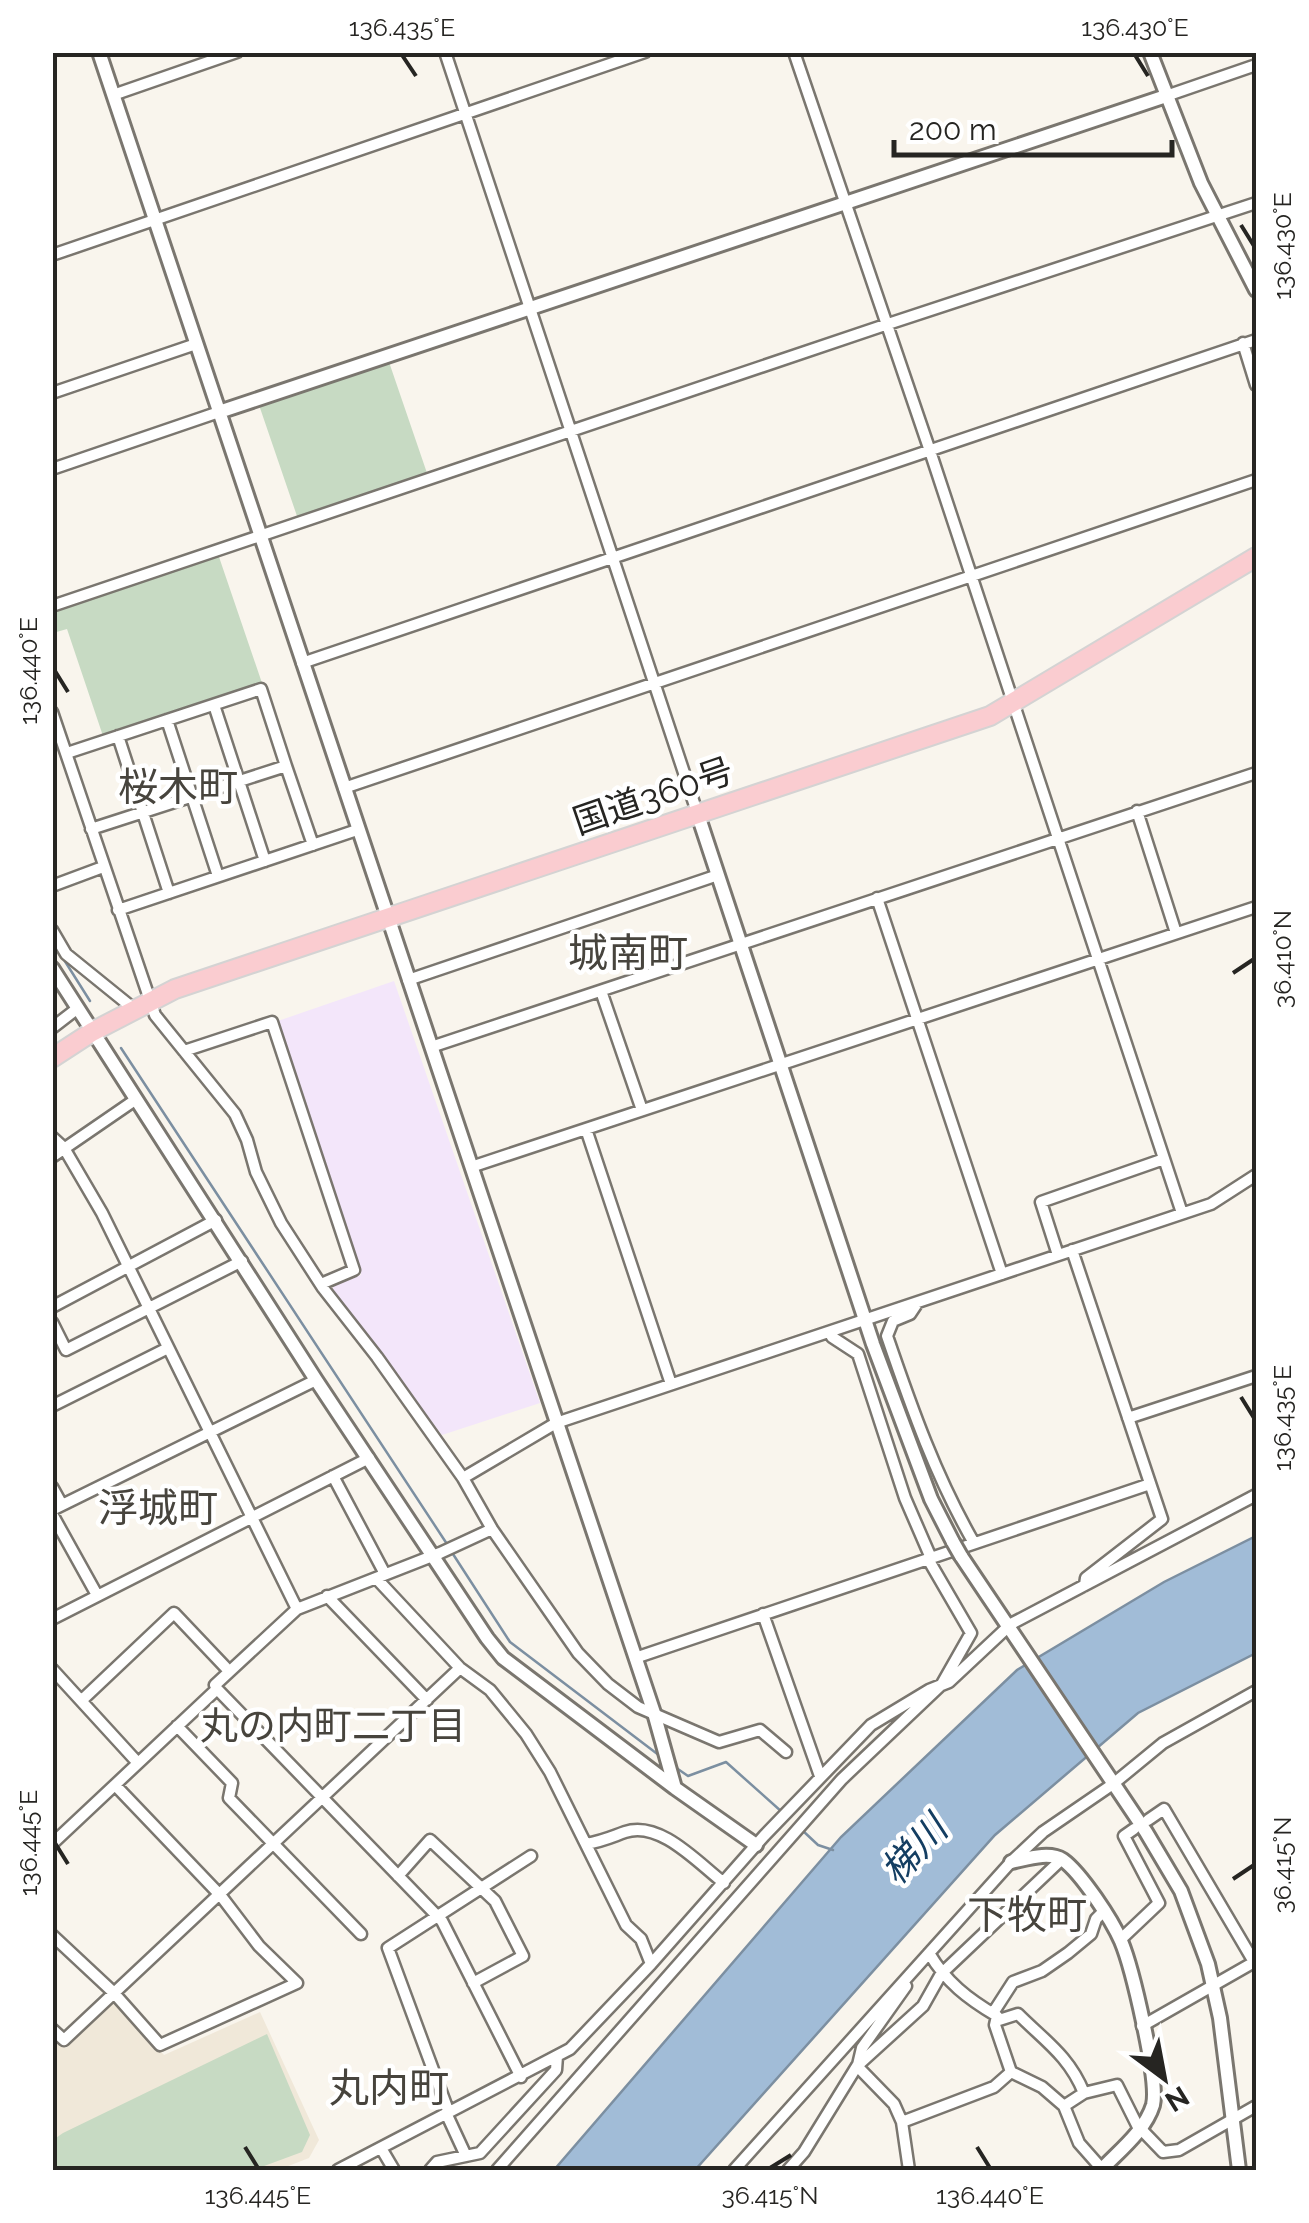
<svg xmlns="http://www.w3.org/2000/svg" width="1309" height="2223" font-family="Raleway,'Noto Sans JP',sans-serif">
  <rect width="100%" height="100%" fill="#f9f5ed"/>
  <path fill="#f3e6fa" d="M394 981 540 1403 442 1435 332 1291 334 1284 361 1275 275 1022Z"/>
  <path fill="#f0e8d9" d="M114 2002 164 2055 260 2012 319 2140 309 2158 278 2170H53L52 2040 66 2048Z"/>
  <path fill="#c7dac3" d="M389 362 428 476 298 519 259 405Z
    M218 554 262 683 103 736 67 629 53 633 52 611Z
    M267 2034 310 2135 302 2152 253 2170H53V2140L63 2133Z"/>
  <path fill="#a1bcd7" stroke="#7c8fa1" stroke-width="2.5" d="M1256 1536V1653L1138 1713 995 1835 695 2170H554L841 1837 1017 1670 1164 1582Z"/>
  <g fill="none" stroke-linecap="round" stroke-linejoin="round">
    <path stroke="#7c8fa1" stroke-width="2.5" d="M61 955 90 1001
      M121 1048 447 1544
      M451 1551 510 1642 660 1756
      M675 1767 688 1776 726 1762 782 1812
      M802 1830 818 1845 833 1850"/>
    <defs>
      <path id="minor" d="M445 52 698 815
        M794 52 930 451 1182 1213
        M113 95 237 52
        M1166 96 1256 65
        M52 255 645 52
        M1243 343 1256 385
        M52 393 196 344
        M52 469 219 412
        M52 606 885 325 1256 203
        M302 663 1256 340
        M214 705 265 861
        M52 712 155 1015 235 1114 247 1140 256 1172 281 1223 323 1288 377 1357 463 1478 492 1529 578 1653 608 1684 638 1707 719 1742 760 1730 786 1752
        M167 720 218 876
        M118 736 169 893
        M67 753 261 689 286 766 91 829
        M286 766 313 845
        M344 788 1256 480
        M1137 811 1176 933
        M52 886 103 867
        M877 898 1002 1274
        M118 910 357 830
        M52 930 66 954 134 1009
        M408 980 718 875
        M601 991 642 1110
        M52 1028 78 1008
        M431 1047 1256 773
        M184 1051 272 1022 354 1270 321 1284
        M586 1129 671 1384
        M52 1137 64 1148 102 1213 297 1609
        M52 1157 135 1100
        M471 1167 1256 907
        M1072 1250 1162 1519 1086 1578 1085 1585
        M1058 1255 1041 1202 1164 1159
        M918 1302 910 1314 893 1321 887 1336C912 1409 936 1477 974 1543
        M52 1307 216 1220
        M52 1322 66 1350 242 1261
        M829 1332 832 1337 858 1354 905 1498 931 1558
        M52 1406 168 1348
        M1128 1418 1256 1376
        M333 1476 385 1574
        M463 1478 556 1423 1211 1204 1256 1175
        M52 1487 62 1505
        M52 1510 316 1380
        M52 1514 97 1595
        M376 1578 460 1668 490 1690 526 1734 550 1772 626 1925 641 1939 651 1964
        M327 1596 427 1700
        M763 1614 820 1776
        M52 1619 369 1458
        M635 1658 1150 1484
        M52 1669 138 1763
        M217 1689 442 1921 521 2077
        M82 1700 174 1613 229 1671
        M177 1726 232 1783 229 1798 361 1934
        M1148 1820 1164 1809 1254 1962
        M52 1844 217 1689 215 1685 297 1609 440 1553 492 1529
        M586 1844C603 1841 611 1837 625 1832 660 1820 698 1863 724 1883
        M398 1876 430 1840 495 1901 523 1956 473 1983
        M52 1935 113 1992 160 2045 297 1983 259 1946 221 1896 115 1785
        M1120 1940 1159 1903 1124 1836 1134 1829
        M929 1953C946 1982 968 1999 997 2016L995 2025 1011 2072 1042 2087 1064 2106 1079 2143 1102 2169
        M993 2013 1013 1982 1042 1971 1068 1953 1091 1934 1096 1919 1103 1912
        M996 2021 1018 2014C1045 2041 1069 2056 1084 2093
        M1142 2026 1256 1961
        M52 2029 64 2040 460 1668
        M858 2065 862 2048 906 1986
        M857 2066 894 2104 902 2122 909 2170
        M1064 2106 1084 2093 1117 2085 1137 2125 1163 2152 1179 2150 1256 2106
        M449 2113 388 1948 531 1856
        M447 2115 466 2156
        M902 2122 994 2087 1011 2072
        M381 2148 394 2170
        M338 2170 570 2049 651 1964 764 1836 871 1725 929 1690 949 1682 1011 1624 1256 1495
        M430 2170 437 2162 480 2153 556 2070 557 2056
        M497 2170 842 1779 942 1684 971 1633 928 1559
        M734 2170 1011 1862 1043 1832 1113 1784 1163 1743 1256 1691
        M788 2170 804 2152 857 2066 923 2006 941 1974 1062 1859"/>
      <path id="tertiary" d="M99 52 654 1713 675 1788
        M1150 52 1201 183 1256 290
        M219 412 1166 96
        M698 815 873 1344 931 1499 953 1542
        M52 968 316 1380 487 1638 503 1658 675 1788 756 1845
        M961 1556 1146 1832 1181 1891 1208 1964 1220 2018 1239 2170
        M1011 1862C1026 1859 1049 1851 1063 1860 1081 1873 1112 1920 1121 1941 1132 1967 1159 2080 1153 2105 1145 2131 1119 2151 1101 2170"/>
      <path id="trunk" d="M52 1058 92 1032 175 989 990 716 1256 557"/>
    </defs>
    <use href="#minor" stroke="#7a766f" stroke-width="15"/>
    <use href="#tertiary" stroke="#7a766f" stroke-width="18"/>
    <use href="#trunk" stroke="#d4d3d3" stroke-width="22"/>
    <use href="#minor" stroke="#fff" stroke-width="10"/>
    <use href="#tertiary" stroke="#fff" stroke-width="12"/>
    <use href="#trunk" stroke="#faccd0" stroke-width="18"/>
    <defs>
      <path id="tertiary-bridge" d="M953 1542 961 1556"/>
    </defs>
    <use href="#tertiary-bridge" stroke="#7a766f" stroke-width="18" stroke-linecap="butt"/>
    <use href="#tertiary-bridge" stroke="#fff" stroke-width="12"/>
  </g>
  <path fill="none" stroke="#262522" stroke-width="4" d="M402 55 416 76M1135 55 1148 76M1241 225 1254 246M55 671 68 692M1233 973 1254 959M1241 1397 1254 1418M55 1843 68 1864M1233 1879 1254 1865M245 2147 258 2168M977 2147 990 2168M770 2168 791 2155"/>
  <g text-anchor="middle" stroke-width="9" stroke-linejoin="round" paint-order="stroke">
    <g font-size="35" fill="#262522" stroke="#fff">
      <text transform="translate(653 796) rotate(-19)" y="12">国道360号</text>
    </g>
    <g font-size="38" fill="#47443d" stroke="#fff">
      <text x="333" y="1739">丸の内町二丁目</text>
    </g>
    <g font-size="38" font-style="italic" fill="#143e62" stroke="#fff">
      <text transform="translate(914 1850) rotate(-47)" y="13">梯川</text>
    </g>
    <g font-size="40" fill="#47443d" stroke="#fff">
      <text x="178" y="801">桜木町</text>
      <text x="628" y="967">城南町</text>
      <text x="158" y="1522">浮城町</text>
      <text x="1027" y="1929">下牧町</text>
      <text x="389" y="2102">丸内町</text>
    </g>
  </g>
  <rect width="1309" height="2223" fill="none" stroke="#ffffff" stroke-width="110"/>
  <g transform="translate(1164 2078) rotate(148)" stroke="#ffffff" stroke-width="8" paint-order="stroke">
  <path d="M0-8L18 38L0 25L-18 38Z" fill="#262522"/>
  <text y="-15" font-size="28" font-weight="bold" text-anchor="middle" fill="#262522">N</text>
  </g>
  <path d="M894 140v15h278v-15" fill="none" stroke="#262522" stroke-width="5"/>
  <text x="909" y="140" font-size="30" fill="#262522" stroke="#ffffff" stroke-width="8" paint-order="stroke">200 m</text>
  <rect x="55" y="55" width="1199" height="2113" fill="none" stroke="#262522" stroke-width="4"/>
  <g font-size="25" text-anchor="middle" fill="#262522">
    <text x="402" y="36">136.435°E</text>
    <text x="1135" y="36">136.430°E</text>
    <text transform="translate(1282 246) rotate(-90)" y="9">136.430°E</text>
    <text transform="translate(28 671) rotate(-90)" y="9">136.440°E</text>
    <text transform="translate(1282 959) rotate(-90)" y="9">36.410°N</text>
    <text transform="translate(1282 1418) rotate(-90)" y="9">136.435°E</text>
    <text transform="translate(28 1843) rotate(-90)" y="9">136.445°E</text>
    <text transform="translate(1282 1865) rotate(-90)" y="9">36.415°N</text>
    <text x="258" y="2204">136.445°E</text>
    <text x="770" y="2204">36.415°N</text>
    <text x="990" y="2204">136.440°E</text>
  </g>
</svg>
